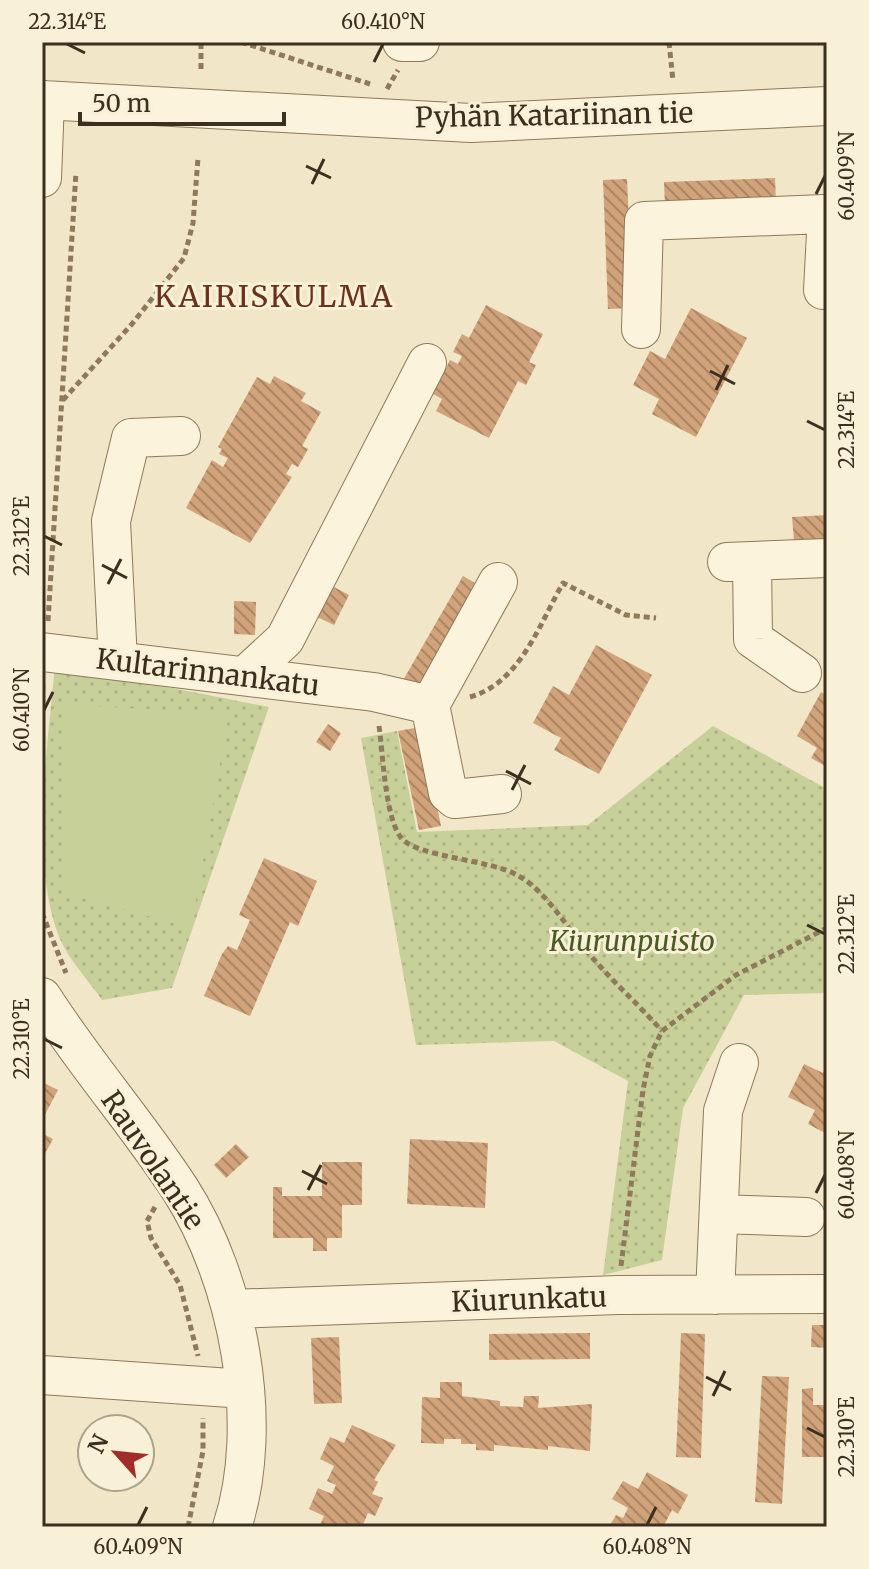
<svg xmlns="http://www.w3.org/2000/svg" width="869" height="1569" font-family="Merriweather,serif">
  <defs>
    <pattern id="park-dots" width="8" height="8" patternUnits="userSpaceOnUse" patternTransform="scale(2)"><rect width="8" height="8" fill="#c7d099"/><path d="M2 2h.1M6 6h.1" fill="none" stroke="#acb383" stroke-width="1.8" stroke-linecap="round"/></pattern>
    <pattern id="building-back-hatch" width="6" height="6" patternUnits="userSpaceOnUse" patternTransform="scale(2)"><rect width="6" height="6" fill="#d1a37b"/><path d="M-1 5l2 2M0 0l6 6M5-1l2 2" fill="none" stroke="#ab8564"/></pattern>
  </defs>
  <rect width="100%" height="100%" fill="#f1e6c7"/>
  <path fill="url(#park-dots)" d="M55 665 269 707 172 988 102 1000C89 981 69 960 60 939 29 864 48 745 55 665Z
    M713 726 827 789V993L744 995 683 1108 662 1260 603 1275 628 1081 554 1041 416 1045 361 738 397 731 417 832 588 825Z"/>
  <path fill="#c7d099" d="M65 705 229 713 191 928 64 893Z"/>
  <path fill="url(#building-back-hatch)" d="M775 178 776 203 665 207 664 182Z
    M627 179 633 308 608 309 603 180Z
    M486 305 543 334 529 362 536 365 526 385 518 381 489 438 436 411 442 399 433 394 450 360 458 364 462 356 453 352 462 334 469 338Z
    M691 308 747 338 696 437 652 414 659 399 633 385 650 351 665 359Z
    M274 376 306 393 301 401 321 412 302 446 308 449 298 467 292 464 286 474 292 477 250 543 186 508 212 460 223 467 228 458 219 454 222 449 218 447 257 377 270 384Z
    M827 515V539L794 541 792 517Z
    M463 576 482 587 422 693 402 682Z
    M332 586 349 595 334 625 317 617Z
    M234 601 256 602 255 635 234 634Z
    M596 645 652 675 599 774 554 750 561 738 533 723 553 686 569 695Z
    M821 692 827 696V767L811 758 817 748 797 736Z
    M328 724 341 733 330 751 316 742Z
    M420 727 441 826 419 830 398 731Z
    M264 858 317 881 298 926 290 922 250 1016 204 996 222 954 228 946 237 950 250 920 239 915Z
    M804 1064 823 1073 827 1064V1134L808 1124 815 1110 788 1097Z
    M42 1082 58 1090 42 1120Z
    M42 1133 53 1139 42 1159Z
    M410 1139 488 1143 485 1208 407 1204Z
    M236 1144 249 1157 226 1178 214 1165Z
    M322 1162H362V1205H342V1238H327V1251H313V1238H273V1187H282V1196H322Z
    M812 1325H827V1348L811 1347Z
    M590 1333V1359L489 1360V1334Z
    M681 1333 705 1334 701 1458 676 1457Z
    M339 1337 342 1403 314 1404 311 1338Z
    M762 1376 789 1377 782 1504 755 1502Z
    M440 1382H462V1396L500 1401V1406L523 1407 524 1396H539L538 1408 592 1404 590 1451 548 1446V1450L494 1445V1451L476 1450V1444H461V1439H444V1444L421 1443 422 1397 440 1398Z
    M813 1388V1405H827V1457H802V1389Z
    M352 1425 396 1445 374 1480 378 1482 372 1494 383 1498 375 1516 368 1513 362 1527H319L324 1516 309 1509 318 1488 332 1494 336 1485 327 1481 334 1466 320 1459 330 1437 344 1443Z
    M647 1472 688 1495 678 1514 672 1510 663 1527H609L616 1515 623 1518 628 1508 612 1499 623 1481 638 1489Z"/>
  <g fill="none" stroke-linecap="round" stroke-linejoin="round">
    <defs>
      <path id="minor" d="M402 42H420
        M42 100 471 123 827 106
        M42 178 45 100
        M823 290 827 214
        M641 329 644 221 824 214
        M752 561 753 639 802 673
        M727 562 827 558
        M42 652 374 692 430 705 498 582
        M118 661 111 521 131 438 181 436
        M245 676 285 639 427 363
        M430 705 448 793 455 799 502 794
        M42 997C84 1063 137 1123 180 1189 238 1279 266 1424 232 1527
        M719 1214 806 1217
        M715 1295 723 1111 739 1063
        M231 1309 618 1295 827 1294
        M42 1375 245 1389"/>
    </defs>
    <use href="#minor" stroke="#8e795b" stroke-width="40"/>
    <path stroke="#8e795b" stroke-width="5" stroke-dasharray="6 4" stroke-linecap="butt" d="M241 42 370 84
      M669 42 673 81
      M201 69V42
      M387 89 398 70
      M63 400 132 324 184 258 193 223 198 158
      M48 621 76 172
      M470 697C520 683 539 625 563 583L626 615 656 618
      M42 701 43 682
      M379 726C383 753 385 820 402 839 419 857 491 860 517 875 548 892 568 930 591 956 613 982 639 1005 662 1031
      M42 913 66 973
      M155 1207 147 1221 151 1238 180 1285 198 1356
      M621 1266 643 1090 650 1056 662 1031 736 975 827 928
      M188 1527 203 1451V1418"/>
    <use href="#minor" stroke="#fbf3db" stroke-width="38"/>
  </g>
  <path fill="none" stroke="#3d2f1f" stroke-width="3" d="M67 44 85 53M374 62 383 44M306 166 331 178M312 184 324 159M816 194 825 176M710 371 735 384M716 390 728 365M807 421 825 430M44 536 62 545M102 565 127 578M108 584 121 559M44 710 53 692M506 771 531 784M512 790 525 765M807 925 825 934M44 1039 62 1048M302 1171 327 1184M308 1190 321 1165M816 1193 825 1175M706 1377 731 1390M713 1396 725 1371M807 1428 825 1437M138 1525 147 1507M647 1525 656 1507"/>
  <g text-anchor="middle" stroke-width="6" stroke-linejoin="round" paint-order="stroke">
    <g font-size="28" fill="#3d2f1f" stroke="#f8f0d7">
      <text transform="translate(554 115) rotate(-1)" y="10">Pyhän Katariinan tie</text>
      <text transform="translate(208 672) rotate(7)" y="10">Kultarinnankatu</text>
      <text transform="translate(153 1160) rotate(56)" y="10">Rauvolantie</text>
      <text transform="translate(529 1299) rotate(-2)" y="10">Kiurunkatu</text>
    </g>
    <g font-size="28" font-style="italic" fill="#4a5b25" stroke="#f8f0d7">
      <text x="632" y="951">Kiurunpuisto</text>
    </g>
    <g font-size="30" letter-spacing="2" fill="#6c311c" stroke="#f8f0d7">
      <text x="274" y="307">KAIRISKULMA</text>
    </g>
  </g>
  <rect width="869" height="1569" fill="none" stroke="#f8f0d7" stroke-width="88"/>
  <g transform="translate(116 1453) rotate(297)"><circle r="38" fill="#f8f0d7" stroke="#ada38d" stroke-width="2"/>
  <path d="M0-6L14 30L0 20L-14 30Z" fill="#a02d27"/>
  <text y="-12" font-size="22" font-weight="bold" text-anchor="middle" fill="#3d2f1f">N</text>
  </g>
  <path d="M80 112v12h204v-12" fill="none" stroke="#3d2f1f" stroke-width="4"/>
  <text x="92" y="112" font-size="24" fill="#3d2f1f" stroke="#f8f0d7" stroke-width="6" paint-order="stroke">50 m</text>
  <rect x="44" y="44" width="781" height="1481" fill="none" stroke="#3d2f1f" stroke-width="3"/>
  <g font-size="20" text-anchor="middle" fill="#3d2f1f">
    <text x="67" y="29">22.314°E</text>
    <text x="383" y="29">60.410°N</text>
    <text transform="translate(847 176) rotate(-90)" y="7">60.409°N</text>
    <text transform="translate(847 430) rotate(-90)" y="7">22.314°E</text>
    <text transform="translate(22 536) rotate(-90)" y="7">22.312°E</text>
    <text transform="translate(22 710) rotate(-90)" y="7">60.410°N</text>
    <text transform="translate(847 934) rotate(-90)" y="7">22.312°E</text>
    <text transform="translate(22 1039) rotate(-90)" y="7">22.310°E</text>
    <text transform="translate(847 1175) rotate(-90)" y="7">60.408°N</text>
    <text transform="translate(847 1437) rotate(-90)" y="7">22.310°E</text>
    <text x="138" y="1554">60.409°N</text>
    <text x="647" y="1554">60.408°N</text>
  </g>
</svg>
